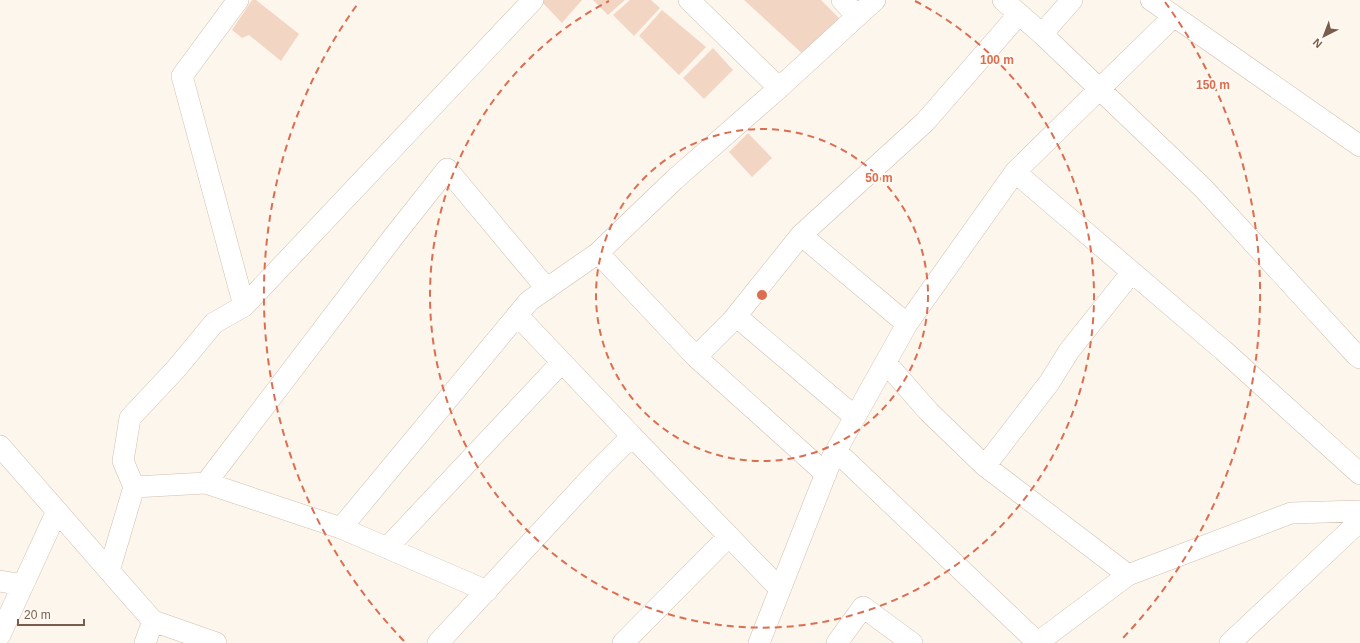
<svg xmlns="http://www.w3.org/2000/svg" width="1360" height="643" font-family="Arial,sans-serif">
  <rect width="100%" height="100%" fill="#fdf6ec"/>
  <path fill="#f3d5c3" d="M252 0H256L299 34 281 61 249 35 242 38 232 30Z
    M544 0H582L562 23 542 2Z
    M593 0H625L608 15Z
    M630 0H651L660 8 634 36 613 15Z
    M744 0H821L839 18 805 56Z
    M662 10 706 47 679 75 639 36Z
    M713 48 733 70 704 99 683 78Z
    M748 133 772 158 752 177 729 152Z"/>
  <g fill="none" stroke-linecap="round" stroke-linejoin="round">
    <defs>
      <path id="street" d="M238 0 182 76 244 306
        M689 0 779 88
        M842 0 857 16
        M1003 0 1042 34 1204 189 1356 355 1360 358
        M1151 0 1360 146
        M1042 34 1072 0
        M1015 172 1223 350 1360 474
        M801 235 925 122 1019 14
        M598 253 696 357 732 321 801 235 907 324
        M736 316 855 417
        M696 357 826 474
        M886 363 929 412 985 466 1049 383 1069 351 1132 272
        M627 431 780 589
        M0 446 153 621 216 643
        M836 451 1038 643
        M985 466 1128 575
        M206 483 394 236 447 169 547 289
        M134 487 123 461 130 418 176 369 214 323 244 306 533 0
        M341 528 487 591
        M387 548 562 362
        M109 571 134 487 206 483 341 528 529 301 598 253 674 180 779 88 875 0
        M0 581 23 585
        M0 635 57 511
        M145 643 153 621
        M438 643 598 470 632 436 517 315
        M623 643 729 536
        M759 643 832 458 907 324 1015 172 1174 16
        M837 643 863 607 912 643
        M1037 643 1128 575 1291 513 1360 511
        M1230 643 1360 521"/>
    </defs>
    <use href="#street" stroke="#d1beb0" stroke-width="22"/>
    <use href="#street" stroke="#fff" stroke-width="21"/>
  </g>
  <g fill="none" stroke="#dc6d51" stroke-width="2" stroke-dasharray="7 5">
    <circle cx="762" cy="295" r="166"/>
    <path d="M915 1A332 332 0 1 1 609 1"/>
    <path d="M404 641A498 498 0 0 1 359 2M1165 2A498 498 0 0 1 1120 641"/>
  </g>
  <circle cx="762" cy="295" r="6" fill="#dc6d51" stroke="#fffaf3" stroke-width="2"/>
  <g font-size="12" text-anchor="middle" font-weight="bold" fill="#dc6d51" stroke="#fffaf3" stroke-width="4" stroke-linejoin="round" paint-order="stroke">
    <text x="997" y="64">100 m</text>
    <text x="1213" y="89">150 m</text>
    <text x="879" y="182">50 m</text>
  </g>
  <g transform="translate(1324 36) rotate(222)" stroke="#fffaf3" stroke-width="3" paint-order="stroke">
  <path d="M0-3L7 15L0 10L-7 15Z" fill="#7a5c4d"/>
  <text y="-6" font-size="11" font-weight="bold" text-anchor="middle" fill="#7a5c4d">N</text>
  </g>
  <path d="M18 619v6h66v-6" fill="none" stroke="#7a5c4d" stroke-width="2"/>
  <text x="24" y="619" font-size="12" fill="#7a5c4d" stroke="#fffaf3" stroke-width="3" paint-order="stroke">20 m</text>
</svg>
